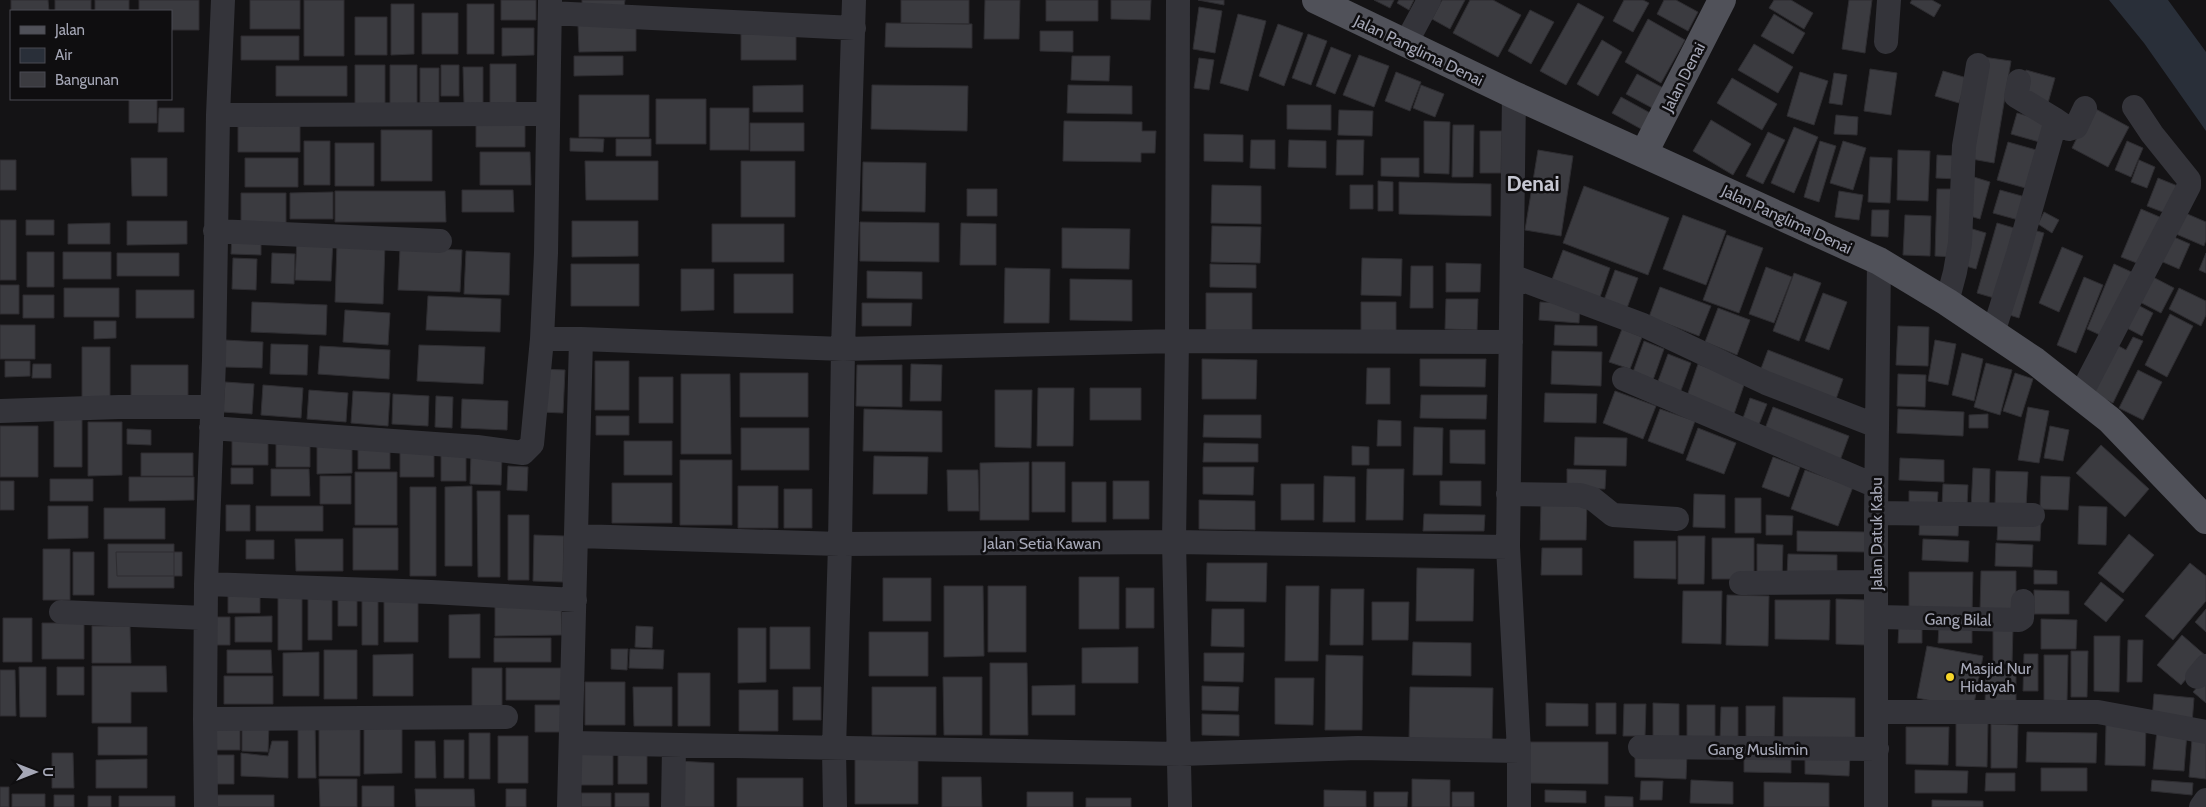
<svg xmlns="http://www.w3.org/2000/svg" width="2206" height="807" font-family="Cabin,sans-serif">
  <rect width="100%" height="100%" fill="#141315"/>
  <path fill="#292f39" d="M2109 0H2168L2206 52V131L2144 43Z"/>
  <path fill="#3b3b40" stroke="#2e2d31" d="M11 0H48L49 11H11V25Z
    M55 0H91V11H55Z
    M95 0H129V11H95Z
    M139 0H199V30H171V11H139Z
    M250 0H300V29H250Z
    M304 0H344V56H304Z
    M501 0H536V20H501Z
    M582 0H625L624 7 582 5Z
    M901 0H969V24L901 23Z
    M985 0H1020L1019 39H984Z
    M1046 0H1098V21H1046Z
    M1111 0H1151L1150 20 1111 19Z
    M1198 0H1224V5Z
    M1374 0H1394L1390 8Z
    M1399 0H1414L1409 10 1397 3Z
    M1442 0H1465L1450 29 1432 19Z
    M1470 0H1493L1521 15 1498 57 1453 33Z
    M1624 0H1643L1649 3 1633 32 1613 21Z
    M1664 0H1676L1698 12 1688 31 1657 14Z
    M1774 0H1791L1813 13 1804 29 1769 8Z
    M1849 0H1872L1865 53 1842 49Z
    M1912 0H1932L1941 5 1934 17 1910 3Z
    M1578 3 1604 17 1566 85 1540 71Z
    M391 4H414V54L391 55Z
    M467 4H494V54H467Z
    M1199 7 1222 11 1215 53 1193 49Z
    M1530 10 1554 22 1531 64 1508 51Z
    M422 13H458V54H422Z
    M1238 14 1266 21 1248 91 1220 83Z
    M1774 14 1805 33 1793 54 1761 36Z
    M355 17H387V55H355Z
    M1648 19 1685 40 1661 83 1625 62Z
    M886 23 972 24V48L885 47Z
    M1278 24 1303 33 1284 86 1259 76Z
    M578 25H636V51L579 52Z
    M502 28H534V55L502 56Z
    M1040 31H1073V52L1040 51Z
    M796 33V60H741V34Z
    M1308 34 1327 41 1311 85 1292 78Z
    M241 36H299V60H241Z
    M1602 40 1622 52 1598 96 1577 84Z
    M1754 44 1793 67 1778 93 1738 70Z
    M1331 47 1351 55 1335 94 1316 86Z
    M1359 55 1389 66 1374 107 1343 95Z
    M574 56H623V75L574 76Z
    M1072 56H1110L1109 81 1071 80Z
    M1983 57 2011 61 1994 163 1966 158Z
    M1199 58 1214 60 1209 90 1194 88Z
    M490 64H516V106H490Z
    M355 65H385V112H355Z
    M390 65H417V104H390Z
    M441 65H459V96H441Z
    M276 66H347V96H276Z
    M463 67H483V104H464Z
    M420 68H439V103H420Z
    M1870 69 1897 73 1891 115 1864 111Z
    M2026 70 2055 78 2048 103 2019 94Z
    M1943 71 1967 78 1959 103 1935 96Z
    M1396 72 1421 82 1410 111 1385 101Z
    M1800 72 1828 81 1814 125 1787 116Z
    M1834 73 1847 75 1842 105 1829 103Z
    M1637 74 1667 90 1656 110 1626 94Z
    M1732 78 1777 104 1762 130 1717 103Z
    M803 85V112H753V86Z
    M872 85 968 86 967 131 871 129Z
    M1068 85 1132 86V114L1067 113Z
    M1421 85 1444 94 1435 117 1413 108Z
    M579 95H649V137H579Z
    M1621 97 1652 114 1643 130 1612 113Z
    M129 99H157V123H129Z
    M656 99H706V144H656Z
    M1287 105H1331V130L1287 129Z
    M2092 107 2129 127 2108 167 2072 148Z
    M159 108H184V132H158Z
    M710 108H749V150H710Z
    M1339 110 1373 111 1372 136 1338 135Z
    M2017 113 2049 122 2043 143 2011 134Z
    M1836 115 1858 117 1857 135 1834 134Z
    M476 118H525V147H476Z
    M1711 120 1751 144 1733 175 1693 151Z
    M1064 121 1142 122V131H1156L1155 153H1141V162L1063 161Z
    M1424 121 1450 122 1449 174 1424 173Z
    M238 123H300V152H238Z
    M750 123H804V151H750Z
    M1453 125H1474L1473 177H1452Z
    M1794 127 1818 137 1794 193 1771 183Z
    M381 130H432V181H381Z
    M1480 131H1502L1501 173H1480Z
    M1768 132 1785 140 1763 184 1746 176Z
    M1204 134 1243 135V162L1204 161Z
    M570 138 604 139 603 152 570 151Z
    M616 139H651V156H616Z
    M1251 140H1275V169L1250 168Z
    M1289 140 1326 141V168L1288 167Z
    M1337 140H1364L1363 175H1336Z
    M304 141H330V185H304Z
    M1820 141 1836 146 1819 202 1804 197Z
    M1843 141 1866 148 1853 190 1830 183Z
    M2127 141 2143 148 2131 177 2115 170Z
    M2008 142 2040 151 2029 189 1997 180Z
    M335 143H374V186H335Z
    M1538 150 1573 156 1561 236 1525 230Z
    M1898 150 1930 151 1928 201 1897 200Z
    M480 152H530L531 185H480Z
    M1937 155 1957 156V179L1936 178Z
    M1870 157 1892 158 1890 203 1868 202Z
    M131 158H167V196H132Z
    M245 158H298V187H245Z
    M1381 158H1419V177L1381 176Z
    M0 160H16V190H0Z
    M2139 160 2155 167 2147 188 2131 182Z
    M585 161H658V200H586Z
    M741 161H795V217H741Z
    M863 162 926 163 925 212 862 211Z
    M1974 177 1990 182 1980 219 1963 214Z
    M2158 178 2180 187 2168 214 2147 206Z
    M1378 181 1393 182V211H1378Z
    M1399 182 1491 184V216L1399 214Z
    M1212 185 1261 186V224L1211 223Z
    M1350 185H1373V209H1350Z
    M1584 186 1669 218 1648 275 1563 243Z
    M967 189H997V216H967Z
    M1937 189H1958L1956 257 1935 256Z
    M462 190H513L514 212H462Z
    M2000 190 2029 198 2022 221 1993 213Z
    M335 191H445L446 222H335Z
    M1839 191 1863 195 1859 220 1835 217Z
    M333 192V219H290V193Z
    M241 193H286V226H241Z
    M2141 209 2162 218 2142 265 2121 257Z
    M1872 210H1889L1888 237 1871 236Z
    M2178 210 2206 222V240L2204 246 2169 231Z
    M2044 212 2059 220 2052 233 2038 224Z
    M1683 215 1726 231 1706 285 1663 269Z
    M1905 215 1931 216 1930 256 1903 255Z
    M0 220H16V280H0Z
    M26 220H54V235H26Z
    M127 221H187V244L127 245Z
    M572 221H638V256L572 257Z
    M860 222 939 223V262L860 261Z
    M110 223V244H68V224Z
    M961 223 996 224V265H960Z
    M1997 223 2021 230 2001 300 1977 293Z
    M712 224H784V262H712Z
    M1212 226 1261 227 1260 263 1211 262Z
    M1062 228 1130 229 1129 269 1062 268Z
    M1969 228 1986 233 1976 269 1959 264Z
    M2027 228 2044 233 2019 318 2003 313Z
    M2167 234 2190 244 2179 269 2156 259Z
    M232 235 261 236V255L231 254Z
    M1727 235 1763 248 1739 313 1703 300Z
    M297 238 333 239 331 281 295 280Z
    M337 243 385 245 383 304 335 302Z
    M2062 247 2083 256 2059 312 2039 303Z
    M400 248 462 250 460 292 398 290Z
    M1563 250 1610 268 1599 300 1551 282Z
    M466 251 510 253 509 295 464 294Z
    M27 252H54V287H27Z
    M63 252H111V279H63Z
    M117 253H179V276H117Z
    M272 253 295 254 294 284 271 283Z
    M2206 253V273L2199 270Z
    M233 258 257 259 256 290 232 289Z
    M1362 258 1402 259 1401 296 1361 295Z
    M1446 263 1481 264 1480 292H1446Z
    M571 264H639V306H571Z
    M1210 264 1256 265V288L1210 287Z
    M2114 264 2136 274 2109 339 2087 329Z
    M1411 266H1433V308H1410Z
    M1766 267 1792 277 1774 323 1749 314Z
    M1005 268 1050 269 1049 323H1004Z
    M681 269H714V310L681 311Z
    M1615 270 1638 278 1627 308 1604 300Z
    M867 271 922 272V299L867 298Z
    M1794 273 1821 283 1799 341 1773 331Z
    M734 274H793V313H734Z
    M2149 275 2174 288 2161 313 2136 300Z
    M2084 277 2103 285 2076 353 2057 345Z
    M1070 279 1132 280V321L1070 320Z
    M0 285H19V314H0Z
    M1660 287 1711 306 1699 336 1649 317Z
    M64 288H119V317H64Z
    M2179 288 2206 301V315L2201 326 2169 309Z
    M136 290H194V318H136Z
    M1206 293H1252V336L1206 335Z
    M1823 293 1847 302 1829 350 1805 341Z
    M23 295H54V318H23Z
    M428 296 501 299 500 332 426 330Z
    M1446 299H1478L1477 330 1445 329Z
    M252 302 327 305 326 335 251 332Z
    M1361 302H1396V332L1361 331Z
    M1540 302 1580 304 1579 323 1539 320Z
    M862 303H912L911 326H862Z
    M2134 303 2153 313 2142 336 2123 326Z
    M1718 308 1750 320 1737 355 1705 342Z
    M345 310 390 313 388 345 343 342Z
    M2170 314 2193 326 2167 377 2145 365Z
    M94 321H116V338L94 339Z
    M0 325H35V359H0Z
    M1555 325 1597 326V346L1554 345Z
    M1898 326 1929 327 1928 366 1896 365Z
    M1622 329 1642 337 1630 369 1609 362Z
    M2133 337 2143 341 2113 403 2089 392 2113 343 2126 350Z
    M225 340 263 342 262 368 224 367Z
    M1935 340 1956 344 1948 385 1928 381Z
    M1644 341 1664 349 1653 380 1633 372Z
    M271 344 308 345 307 375 270 374Z
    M419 345 485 347 483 384 417 381Z
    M320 346 390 350 389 379 318 374Z
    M82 347H110V404H82Z
    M1768 350 1843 379 1835 402 1759 374Z
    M1552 351 1602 352 1601 386 1551 384Z
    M1962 353 1983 359 1974 401 1952 395Z
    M1668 354 1691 363 1680 393 1657 384Z
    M1202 359 1257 360 1256 399H1202Z
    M1420 359H1486L1485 387 1420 386Z
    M5 361H30V376L5 377Z
    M595 361H629V410H595Z
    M1986 363 2012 370 2000 415 1974 407Z
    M33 364H51V378H32Z
    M911 364 942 365 941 401H910Z
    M1698 364 1745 382 1733 417 1686 399Z
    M131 365H188V401H131Z
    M857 365H902V407L856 406Z
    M1367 368H1390V404H1366Z
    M540 369 565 370 563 413 539 412Z
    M2138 370 2162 382 2143 420 2119 408Z
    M740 373H808V417H740Z
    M2015 373 2033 379 2021 417 2003 411Z
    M681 374H730L731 454H681Z
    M1898 374 1926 375 1925 407 1897 406Z
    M639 377H673V423H639Z
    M225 382 254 384 252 414 223 412Z
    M263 385 303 388 301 418 261 415Z
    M1038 388H1074L1073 446H1037Z
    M1090 388H1141V420H1090Z
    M309 390 348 393 346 422 307 419Z
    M995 390H1032L1031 448 995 447Z
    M353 391 390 393 388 426 351 423Z
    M1615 391 1656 406 1643 439 1603 423Z
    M1545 393 1597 394 1596 423 1544 422Z
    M393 394 429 396 428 426 392 424Z
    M1421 395H1487L1486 419 1420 418Z
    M436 396 453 397 452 428 435 427Z
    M1750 398 1767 404 1758 427 1742 421Z
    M462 399 508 401 507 430 461 428Z
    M1773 407 1849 436 1838 466 1762 437Z
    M2028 407 2049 411 2039 463 2018 460Z
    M864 409 942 411V452L863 451Z
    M1660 409 1695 421 1683 454 1648 441Z
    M1898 409 1964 412 1963 436 1897 433Z
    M1988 414V428H1969V415Z
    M1204 415H1261V438L1203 437Z
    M596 416H629V435H596Z
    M54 418H82V467H54Z
    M1378 420 1401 421V446H1377Z
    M88 422H122V475L88 476Z
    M0 426H38V477H0Z
    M2050 426 2069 430 2063 461 2044 458Z
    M1414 427 1443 428 1442 475H1413Z
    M741 428H809V470H741Z
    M1698 428 1736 443 1724 474 1686 460Z
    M127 429 151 430V445L127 444Z
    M1450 430H1485V464L1450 463Z
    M1575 437 1627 438 1626 466 1574 465Z
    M232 439H268V465H232Z
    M624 441H672V475H624Z
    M1204 443 1258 444V462H1203Z
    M276 444H310V467H276Z
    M317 444H352V473L317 474Z
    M2101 445 2149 489 2125 517 2076 473Z
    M1352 446 1369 447V465H1352Z
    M358 448H390V469H358Z
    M400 449H434V477H400Z
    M141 453H193V476H141Z
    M441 453H466V481H441Z
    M471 453 502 455 501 485 470 484Z
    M874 456 928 457 927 494H873Z
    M1773 457 1800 467 1789 497 1762 487Z
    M1900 458 1944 460V482L1899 480Z
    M680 460H732V525H680Z
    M1029 462V520H980V463Z
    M1032 462H1065V512H1032Z
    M508 466 528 467 527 491 507 490Z
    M1203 467H1254L1253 495 1203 494Z
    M231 468H253V484H231Z
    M1973 468 1990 469 1989 510 1971 509Z
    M271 469H309L310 496H271Z
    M1367 469H1404L1403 520H1366Z
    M1567 469 1606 470 1605 489 1567 488Z
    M947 470H978L979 511H948Z
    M1805 470 1853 487 1838 526 1791 509Z
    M1996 471 2028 472 2026 507 1995 506Z
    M355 472H397V525H355Z
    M320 476H351V504H320Z
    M1324 476 1355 477V522H1323Z
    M2041 476 2070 477 2068 510 2040 509Z
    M129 477H194V500L129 501Z
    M50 479H93V501H50Z
    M0 481H14V510H0Z
    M1113 481H1149V519H1113Z
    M1440 481H1481V506L1440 505Z
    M1072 482H1106V522H1072Z
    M612 483H672V523H612Z
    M1281 484H1314V520H1281Z
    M1943 484 1968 485 1967 507 1942 506Z
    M472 486V566H445V487Z
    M738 486H778V528H738Z
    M410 487H436V576H410Z
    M784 489H812V528H784Z
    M477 491H500V577H478Z
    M1909 491 1938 492 1937 509 1909 508Z
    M1694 494 1725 495V528L1693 527Z
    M1735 498H1761V533H1735Z
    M1199 500 1255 501V530L1199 529Z
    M1541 501H1587L1586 540H1540Z
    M226 505H250V531H226Z
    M48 506H88V538L48 539Z
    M256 506H323V531H256Z
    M2079 506 2107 507 2106 545 2078 544Z
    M104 508H165V539H104Z
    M1424 514 1485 515 1484 531H1423Z
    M508 515H529V580H508Z
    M1766 515 1793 516 1792 535H1766Z
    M1920 515 1959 517 1958 536 1919 535Z
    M1998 520 2041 521 2040 541 1997 540Z
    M353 528H398V570H353Z
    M1797 531 1866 532V552L1797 551Z
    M2129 534 2154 555 2123 593 2098 573Z
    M534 535 564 536 563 582 533 581Z
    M1678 536H1705L1704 584H1678Z
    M1712 538H1754V579H1712Z
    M295 539H343V571H296Z
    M1923 539 1969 541 1968 562 1922 560Z
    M246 540H274V559H246Z
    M1634 541H1676V579L1634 578Z
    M1996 543 2033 545 2032 567 1995 566Z
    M108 544H174V588H108Z
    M1757 544 1783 545 1782 580H1757Z
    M1542 548H1582V575H1541Z
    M43 549H70V600H43Z
    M73 552H94V595H73Z
    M116 552H182V576H117Z
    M1788 554 1837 555V576L1787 575Z
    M1207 563H1267L1266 602 1206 601Z
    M2190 563 2206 576V601L2173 640 2145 616Z
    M1417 568 1474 569 1473 621H1416Z
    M2034 570 2057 571V584H2034Z
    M1981 571H2016V612L1980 611Z
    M1909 572H1973L1972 614H1909Z
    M1079 577H1119V629H1079Z
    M883 578H931V621H883Z
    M2101 582 2124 600 2106 622 2084 604Z
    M944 586H983L984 656 944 657Z
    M988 586H1026V652H988Z
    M1286 586H1319L1318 661H1285Z
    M260 588V613H228V589Z
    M1126 588H1154V628H1126Z
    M1331 589H1364L1363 645H1330Z
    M278 590H302V650H278Z
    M308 590H332V640H308Z
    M2034 590 2069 591V614H2034Z
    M1683 591H1722L1721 644 1682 643Z
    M1727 595 1769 596 1768 646 1726 645Z
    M362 597H378V645H362Z
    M384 598H418V642H384Z
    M1836 599 1867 600 1866 645 1836 644Z
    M338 600H357V626H338Z
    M1775 600H1830L1829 640 1775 639Z
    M1372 602H1409L1408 640H1372Z
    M495 603H561L562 635 495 636Z
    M1212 609H1244V647L1211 646Z
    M2206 609V632L2195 622Z
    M480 614V658H449V615Z
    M272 616V642H235V617Z
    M216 617H230V645H216Z
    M3 618H32V662H3Z
    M2041 619 2077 620 2076 649H2041Z
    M42 623H84V659H42Z
    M1899 624 1922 625V643H1898Z
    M1939 625H1972V643H1938Z
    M92 626H130L131 663H92Z
    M636 626 653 627 652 648 635 647Z
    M1993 626 2013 627 2012 664H1993Z
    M770 627H810V669H770Z
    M738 628H766V682L738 683Z
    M869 632H928V676H869Z
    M2182 635 2206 656 2181 685 2157 665Z
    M2094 636H2120L2119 692 2094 691Z
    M494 638H551V662H494Z
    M2128 640H2143L2142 682H2127Z
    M1413 642 1471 643V676L1412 675Z
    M1927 646 1983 656 1973 709 1917 698Z
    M1138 647V683H1082V648Z
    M611 649H628L627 670 611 669Z
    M630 649 664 650 663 669 629 668Z
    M227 650H271L272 673H227Z
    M324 650H357V699H324Z
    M2071 651H2088L2087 697H2071Z
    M319 652V696H283V653Z
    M1204 653H1244L1243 682 1204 681Z
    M413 654V696H373V655Z
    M2024 654H2038V691H2023Z
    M1326 655 1363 656 1362 730H1325Z
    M2044 655H2068L2067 701 2044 700Z
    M990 663H1027L1028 735H990Z
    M92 666H166L167 692H131V723H92Z
    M19 667H46V717H20Z
    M57 667H84V695H57Z
    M472 668H502V709H472Z
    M506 668H563V700H506Z
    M1986 669H2016V705L1985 704Z
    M0 670H15L16 716H0Z
    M678 673H710V726H678Z
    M224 676H273V704H224Z
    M943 677H982V735H944Z
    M2206 677V703L2193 692Z
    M1275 678H1314L1313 725 1275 724Z
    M585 682H625V725H585Z
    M1075 685V715H1032V686Z
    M1202 686 1239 687 1238 711 1202 710Z
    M633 687H672V726H634Z
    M793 687H821V720H793Z
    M872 687H936V735H872Z
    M1410 687 1493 688 1492 743 1409 742Z
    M739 690H778V731H739Z
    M2154 694 2194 698 2192 724 2152 720Z
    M1783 697 1855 698V741L1783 740Z
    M1546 703 1588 704V726H1546Z
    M1596 703H1616V734H1596Z
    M1653 703 1679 704V740H1653Z
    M1624 704H1646L1645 736H1623Z
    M535 705H564V732H535Z
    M1687 705H1715V740H1687Z
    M1746 706H1775L1774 743 1746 742Z
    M1721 707H1738V741H1720Z
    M1202 714 1239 715V736L1202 735Z
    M298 722H315L316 778H298Z
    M1956 722H1988L1987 767 1956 766Z
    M209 723H240V750H209Z
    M242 723 269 724 268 752 242 751Z
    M319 724H360V776H319Z
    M1991 724 2018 725 2017 768H1991Z
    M2106 724 2146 725 2145 766 2105 765Z
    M364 725H402V773L364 774Z
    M98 727H147V755H98Z
    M1906 727H1949L1948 765 1906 764Z
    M2157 730 2187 733 2184 771 2153 769Z
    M2027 732 2097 733 2096 763 2026 762Z
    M469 733H490V779H469Z
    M498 736H528V783H498Z
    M2192 739 2206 740V779L2189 777Z
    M444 740H464V778H444Z
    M272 741H288V778L241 776V753L268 756Z
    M415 741H435L436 778H415Z
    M1530 742H1608V784L1529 783Z
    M618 752H647V784H618Z
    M1635 752 1687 754 1686 779 1635 777Z
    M52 753H73L74 788H52Z
    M1805 753 1850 754 1849 776 1805 774Z
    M580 754H613V785H580Z
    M211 755H234V784H211Z
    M1744 756H1791V773L1744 772Z
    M855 758H918V804H855Z
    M147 759V788H96V760Z
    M678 761 714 763V807H678Z
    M2041 768H2087V791H2041Z
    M1915 770 1968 771 1967 793H1915Z
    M1986 773H2015V791H1985Z
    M942 777H981L982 807H942Z
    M737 778H803V807H737Z
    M319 779H357V807H320Z
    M1412 779 1450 780V807H1412Z
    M1691 780 1733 782V804L1690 803Z
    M2152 780 2193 783 2192 795 2151 791Z
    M1641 781H1663L1662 800H1640Z
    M1764 782 1829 783V807H1764Z
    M362 786H394V807H362Z
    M0 787H9V807H0Z
    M415 789H474L475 807H416Z
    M506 789H526V807H506Z
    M1324 790 1366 791V807H1324Z
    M1545 790 1586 791V803L1545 802Z
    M1027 792H1073V807H1027Z
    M1374 792H1408L1407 807H1374Z
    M1452 792H1474V807H1452Z
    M581 793H611V807H581Z
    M615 793H649V807H615Z
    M12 794H45V807H12Z
    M54 795H74V807H54Z
    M213 795H274V807H213Z
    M88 796H111V807H88Z
    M119 796H175V807H119Z
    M1605 796 1633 797V807H1605Z
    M1086 798H1131V807H1086Z
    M1932 800 1983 801V807H1932Z"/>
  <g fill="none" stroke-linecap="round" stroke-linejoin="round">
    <path stroke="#34343a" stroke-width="24" d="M550 0 546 253 542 339H581L569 807
      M1178 0 1177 341 1174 542 1180 807
      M550 13 854 28
      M1886 42 1889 0
      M1406 43 1429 0
      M2019 81 2016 96 2056 120
      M1514 95 1508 547 1519 751V807
      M218 115 547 114
      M215 231 440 241
      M1512 276 1643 325 1766 383 1877 426
      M1947 302 1955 272 1960 243 1964 146 1978 65
      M1993 333 2018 254 2056 120 2069 129 2076 127 2085 108
      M581 339 843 349 1177 341 1511 342
      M1624 379 1876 486
      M2080 396 2189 186V180L2152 134 2134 107
      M0 411 119 407H212
      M211 428 477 447 523 453 532 444 542 339
      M1508 494 1580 495 1593 499 1613 515 1677 519
      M1876 513 2033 515
      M577 536 840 544 1174 542 1508 547
      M1741 583 1876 582
      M206 584 431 592 575 600
      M61 612 205 618
      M1877 617 2019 620 2022 618 2023 601
      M2197 677 2206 666
      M1876 712H2098L2206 732
      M205 719 506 717
      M572 743 1180 754 1358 748 1519 751
      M1640 747 1877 749
      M206 807 205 719 206 584 214 360 218 115 223 0
      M673 807 674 747
      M835 807 834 749 840 544 843 349 854 0
      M1876 807V513L1879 261
      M2201 807 2206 800"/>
    <path stroke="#505159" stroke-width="28" d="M1316 0 1514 95 1879 261 1947 302 2035 361 2110 420 2206 520
      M1644 153 1722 0"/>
  </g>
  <circle fill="#f7d62a" stroke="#0f0e10" stroke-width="2" cx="1950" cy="677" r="5"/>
  <g text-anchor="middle" stroke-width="5" stroke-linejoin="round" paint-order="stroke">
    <g font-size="16" fill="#a5a7b6" stroke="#0f0e10">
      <text transform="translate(1419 50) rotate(26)" y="6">Jalan Panglima Denai</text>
      <text transform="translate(1683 77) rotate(-63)" y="6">Jalan Denai</text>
      <text transform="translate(1787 219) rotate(25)" y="6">Jalan Panglima Denai</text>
      <text transform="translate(1876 534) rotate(-90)" y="6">Jalan Datuk Kabu</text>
      <text x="1042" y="549">Jalan Setia Kawan</text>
      <text transform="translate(1958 619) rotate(1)" y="6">Gang Bilal</text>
      <text x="1758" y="755">Gang Muslimin</text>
    </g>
    <g font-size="16" fill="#a5a7b6" stroke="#0f0e10" text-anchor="start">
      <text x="1960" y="674">Masjid Nur<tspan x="1960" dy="18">Hidayah</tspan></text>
    </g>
    <g font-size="21" font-weight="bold" fill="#c6c7d2" stroke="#0f0e10">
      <text x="1533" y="191">Denai</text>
    </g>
  </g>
  <rect x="10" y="10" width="162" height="90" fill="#0f0e10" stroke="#4b4b52"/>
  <rect x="20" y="26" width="25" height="8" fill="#505159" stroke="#4b4b52"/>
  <text x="55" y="35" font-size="15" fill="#a5a7b6">Jalan</text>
  <rect x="20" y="48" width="25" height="15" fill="#292f39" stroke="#4b4b52"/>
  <text x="55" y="60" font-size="15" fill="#a5a7b6">Air</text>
  <rect x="20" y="72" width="25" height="15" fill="#3b3b40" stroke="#4b4b52"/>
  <text x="55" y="85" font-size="15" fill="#a5a7b6">Bangunan</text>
  <g transform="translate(35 772) rotate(90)" stroke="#0f0e10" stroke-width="4" paint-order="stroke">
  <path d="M0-4L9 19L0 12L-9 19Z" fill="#a5a7b6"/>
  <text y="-8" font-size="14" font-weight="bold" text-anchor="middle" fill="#a5a7b6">U</text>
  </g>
</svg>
